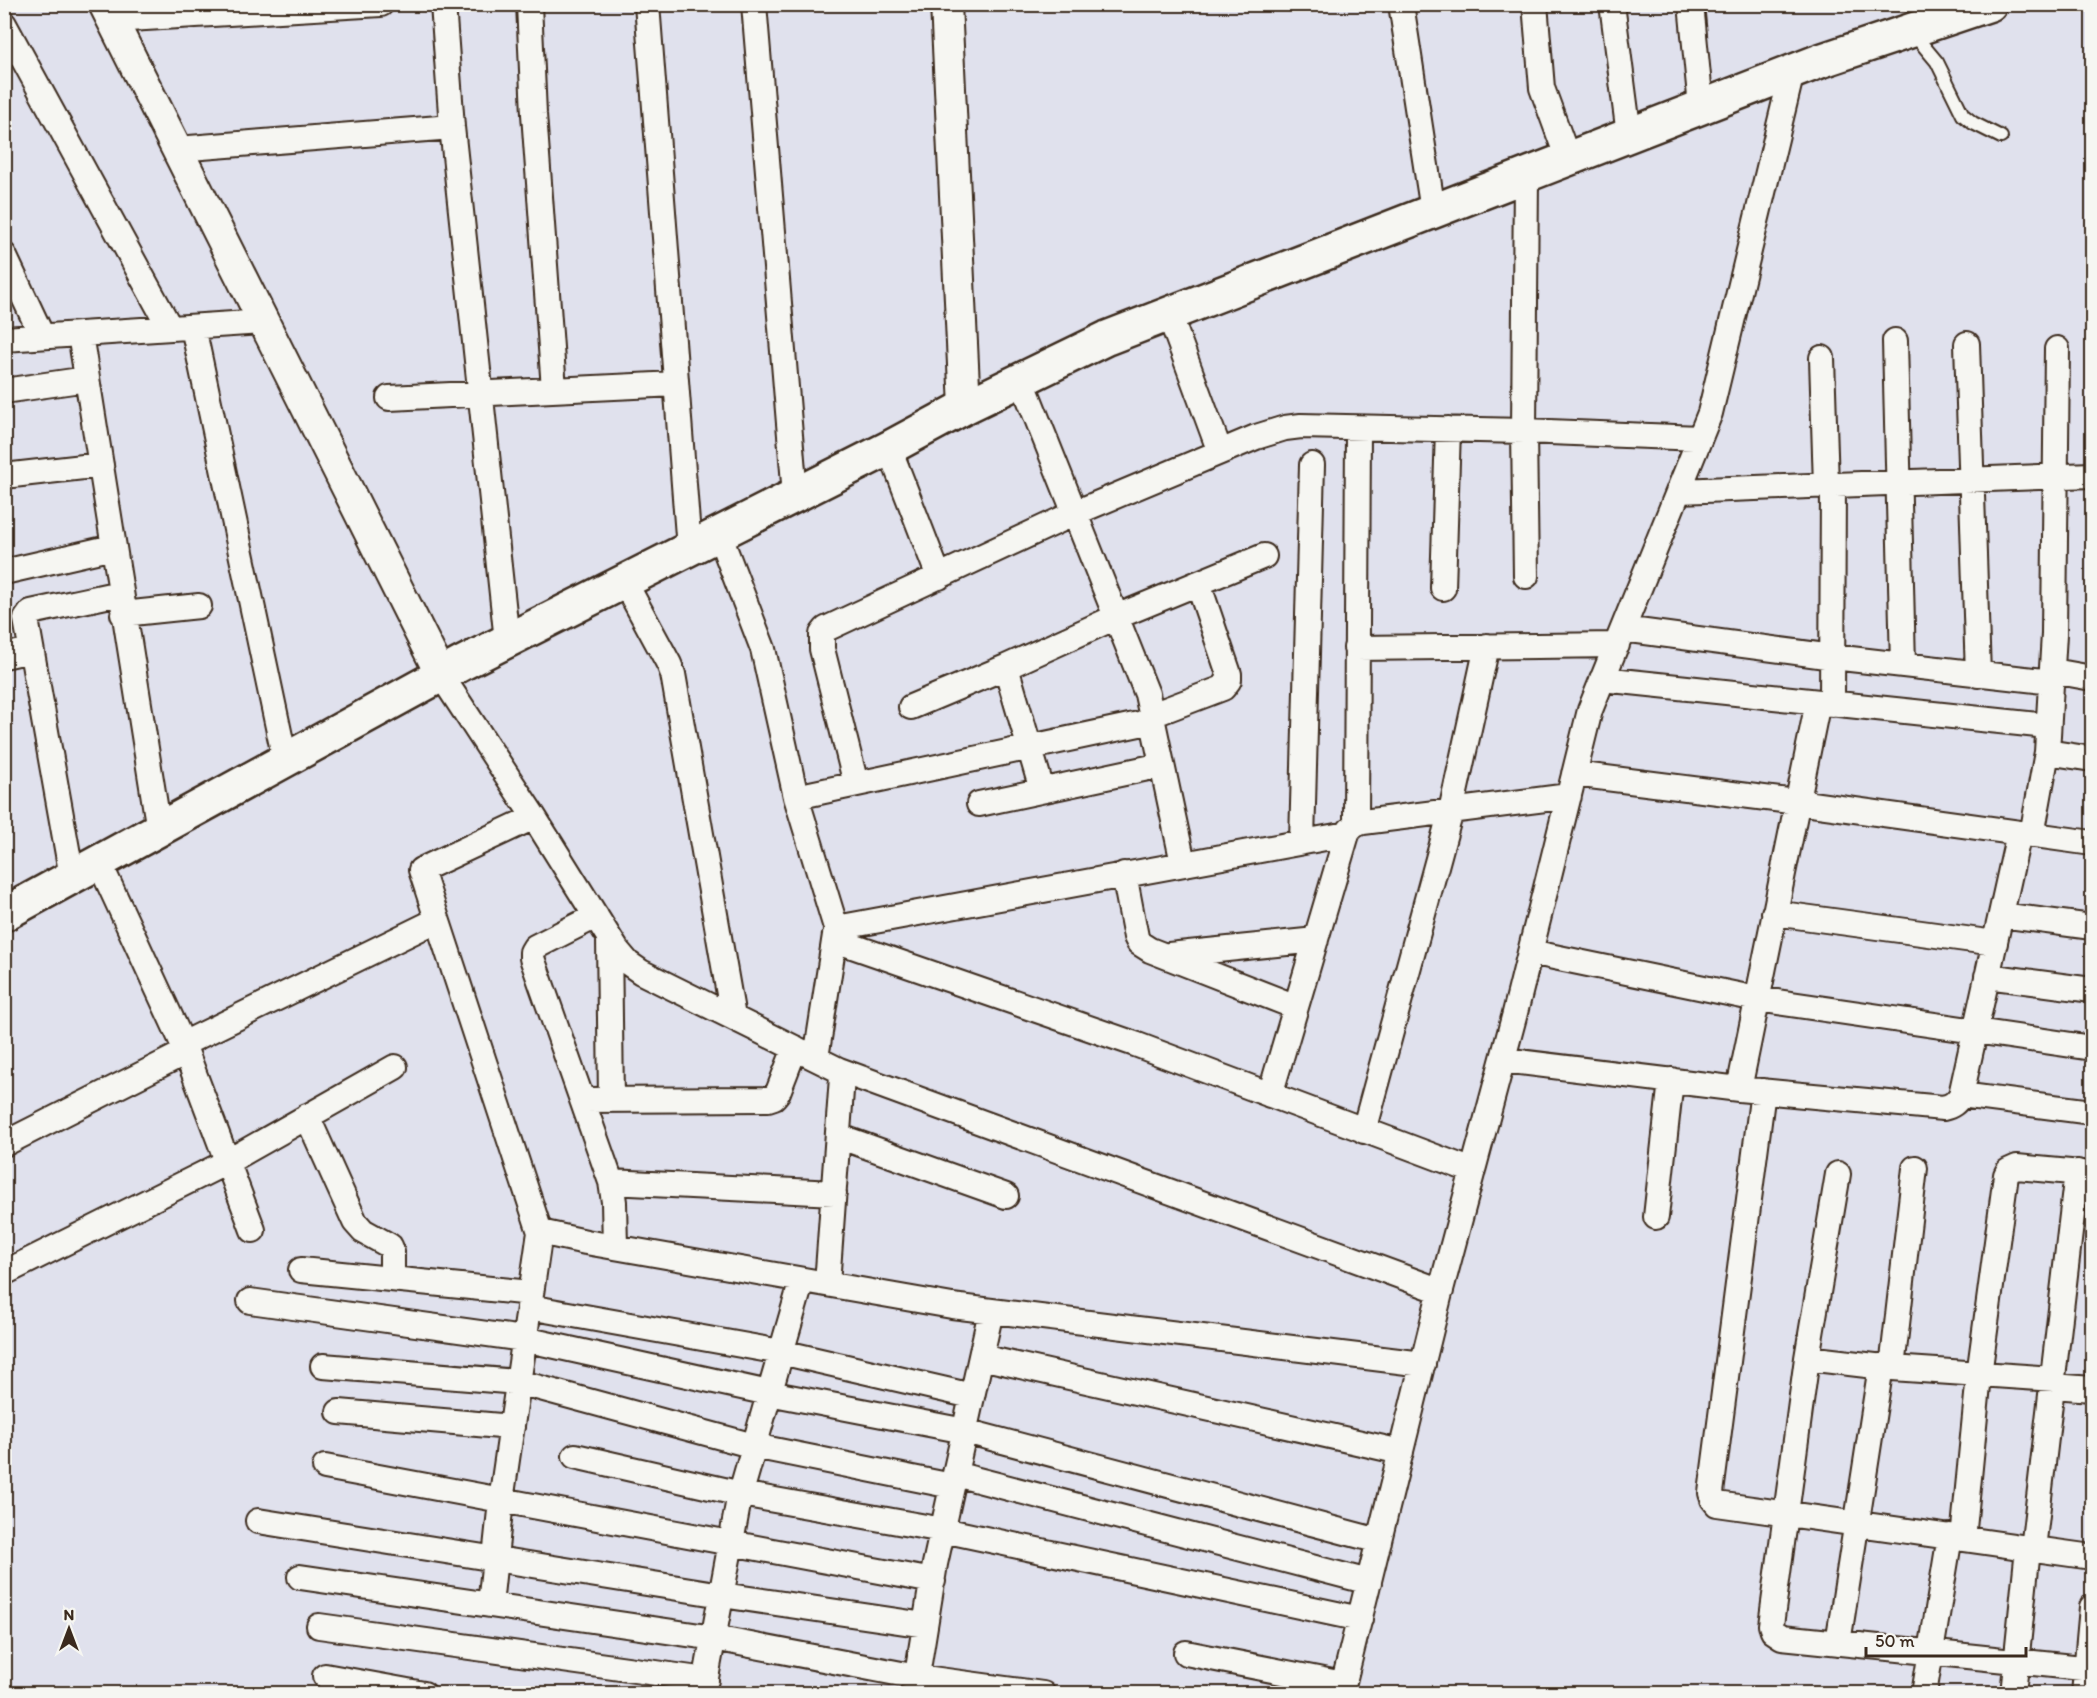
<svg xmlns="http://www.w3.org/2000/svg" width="2097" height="1698" font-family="Itim,sans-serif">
  <rect width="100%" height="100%" fill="#e0e1ed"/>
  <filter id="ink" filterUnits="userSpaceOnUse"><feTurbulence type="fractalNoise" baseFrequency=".0167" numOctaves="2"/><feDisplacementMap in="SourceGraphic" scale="12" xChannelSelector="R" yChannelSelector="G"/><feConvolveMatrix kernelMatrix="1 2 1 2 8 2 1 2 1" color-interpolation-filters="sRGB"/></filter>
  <g filter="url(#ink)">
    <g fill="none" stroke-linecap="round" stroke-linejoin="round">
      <defs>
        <path id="service" d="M1912 32 1937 62 1963 115 1973 123 2001 137"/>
        <path id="minor" d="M443 4 452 127 507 641
          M529 4 534 114 554 389
          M647 4 689 549
          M754 4 795 495
          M1401 4 1433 211
          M1535 4 1542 88 1568 159
          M1612 4 1629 135
          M1691 4 1701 107
          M112 20 381 4
          M4 24 170 328
          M177 149 452 127
          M1526 175 1524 431 1526 576
          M4 255 42 336
          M1169 314 1220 452
          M193 327 285 760
          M80 334 159 830
          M4 339 264 322
          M1895 341 1903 665
          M1967 344 1978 675
          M2057 349 2054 634 2047 752 2092 759
          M1822 358 1826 486
          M1022 381 1147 694 1183 863
          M4 391 87 379
          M389 398 676 384
          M889 448 939 577
          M4 476 101 465
          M1679 491 2092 475
          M719 534 763 649 796 797 837 931
          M4 572 113 547
          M624 581 669 664 673 674 733 1017
          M1443 588 1448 429
          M123 614 199 606
          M1623 629 1833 657 2052 682
          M1356 648 1617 645
          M4 656 31 650
          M1006 667 1042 790
          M2053 671 2092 678
          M441 675 534 817 421 870 540 1232 586 1242 952 1306 1423 1364
          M1602 679 2047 726
          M1832 704 1833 485
          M911 707 1006 667 1116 617 1264 556
          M1152 715 1223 688 1229 680V674L1198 583
          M1574 774 1797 802 2092 843
          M856 784 822 649V634L826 629 1075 513 1256 437 1285 428 1301 426 1524 431 1700 438
          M796 797 1153 721
          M979 804 1162 765
          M534 817 617 950 628 963 641 972 839 1070 842 1077 827 1284
          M1356 823 1358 428
          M2032 835 2047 752
          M1302 842 1312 465
          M99 862 183 1044 253 1230
          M1124 874 1136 937 1139 943 1150 950 1296 1007
          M72 877 26 619 31 612 120 593
          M1774 913 1995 943
          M2001 915 2092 927
          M596 916 535 947 532 952V958L611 1182 614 1202 615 1247
          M609 938 611 1100
          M835 940 1135 1044 1473 1171
          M1530 952 1757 999 2092 1048
          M1169 955 1316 940
          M1987 976 2092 990
          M183 1044 437 920
          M816 1058 835 935 842 927 1347 834
          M1503 1060 1739 1089 1943 1108C1952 1106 1956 1103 1961 1095L2019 833
          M839 1070 1441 1291
          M1739 1089 1818 702
          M1763 1091 1711 1493 1713 1499 1717 1504 2092 1557
          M1270 1095 1347 834C1351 827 1355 824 1363 822L1569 796
          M1961 1095 2092 1112
          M582 1100 768 1099 774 1097 778 1092 795 1048
          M307 1116 355 1222 363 1231 390 1246 392 1251V1279
          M1364 1131 1451 811 1487 646
          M838 1136 1006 1196
          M4 1144 186 1052
          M1838 1174 1807 1358 1771 1625 1773 1631 1782 1637 2092 1669
          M611 1182 834 1193
          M1656 1217 1671 1080
          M301 1270 531 1293
          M4 1273 227 1162 395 1067
          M250 1301 524 1339 769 1393 965 1431 1379 1541
          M529 1307 781 1352 972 1396
          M981 1357 1401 1452
          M1807 1358 1892 1368 2054 1379
          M323 1366 518 1382 754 1446 952 1486
          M1892 1368 1915 1168
          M2053 1386 2092 1389
          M339 1412 512 1427
          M575 1456 741 1494 943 1530 1360 1619
          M325 1467 933 1581
          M955 1474 1369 1582
          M258 1521 722 1595 925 1625
          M1963 1539 1979 1375 2006 1175 2008 1171 2017 1167 2092 1174
          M2033 1549 2077 1172
          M300 1577 714 1638 917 1677 1043 1694
          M490 1605 501 1501 540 1232
          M319 1626 706 1680
          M1838 1643 1881 1366
          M1186 1653 1343 1684
          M325 1676 424 1694
          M703 1694 739 1499 802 1280
          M914 1694 935 1564 991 1311
          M1341 1694 1439 1297 1514 1017 1590 710 1710 413 1792 72
          M1924 1694 1950 1536
          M2013 1694 2028 1548
          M2084 1694 2092 1607"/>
        <path id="tertiary" d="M104 4 441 675
          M946 4 965 407"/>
        <path id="secondary" d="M4 914 461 664 889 448 965 407 1107 338 1820 61 1990 4"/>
      </defs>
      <use href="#service" stroke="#3b2a1e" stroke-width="16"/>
      <use href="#minor" stroke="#3b2a1e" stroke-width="28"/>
      <use href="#tertiary" stroke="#3b2a1e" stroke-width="34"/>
      <use href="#secondary" stroke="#3b2a1e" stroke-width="38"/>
      <use href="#service" stroke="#f6f6f2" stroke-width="12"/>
      <use href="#minor" stroke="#f6f6f2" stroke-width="24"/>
      <use href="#tertiary" stroke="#f6f6f2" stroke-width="30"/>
      <use href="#secondary" stroke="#f6f6f2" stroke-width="33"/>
    </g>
  </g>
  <rect width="2097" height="1698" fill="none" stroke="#f6f6f2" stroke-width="24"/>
  <rect x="12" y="12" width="2073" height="1674" fill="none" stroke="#3b2a1e" stroke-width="2" filter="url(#ink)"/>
  <g transform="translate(69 1629)" stroke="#f6f6f2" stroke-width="4.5" paint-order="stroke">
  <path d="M0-4.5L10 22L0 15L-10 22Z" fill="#3b2a1e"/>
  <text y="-9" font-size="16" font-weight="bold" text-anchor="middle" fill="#3b2a1e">N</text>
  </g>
  <path d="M1866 1647v9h160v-9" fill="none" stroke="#3b2a1e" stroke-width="3"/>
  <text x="1875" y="1647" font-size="18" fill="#3b2a1e" stroke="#f6f6f2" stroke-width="4.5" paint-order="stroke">50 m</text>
</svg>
